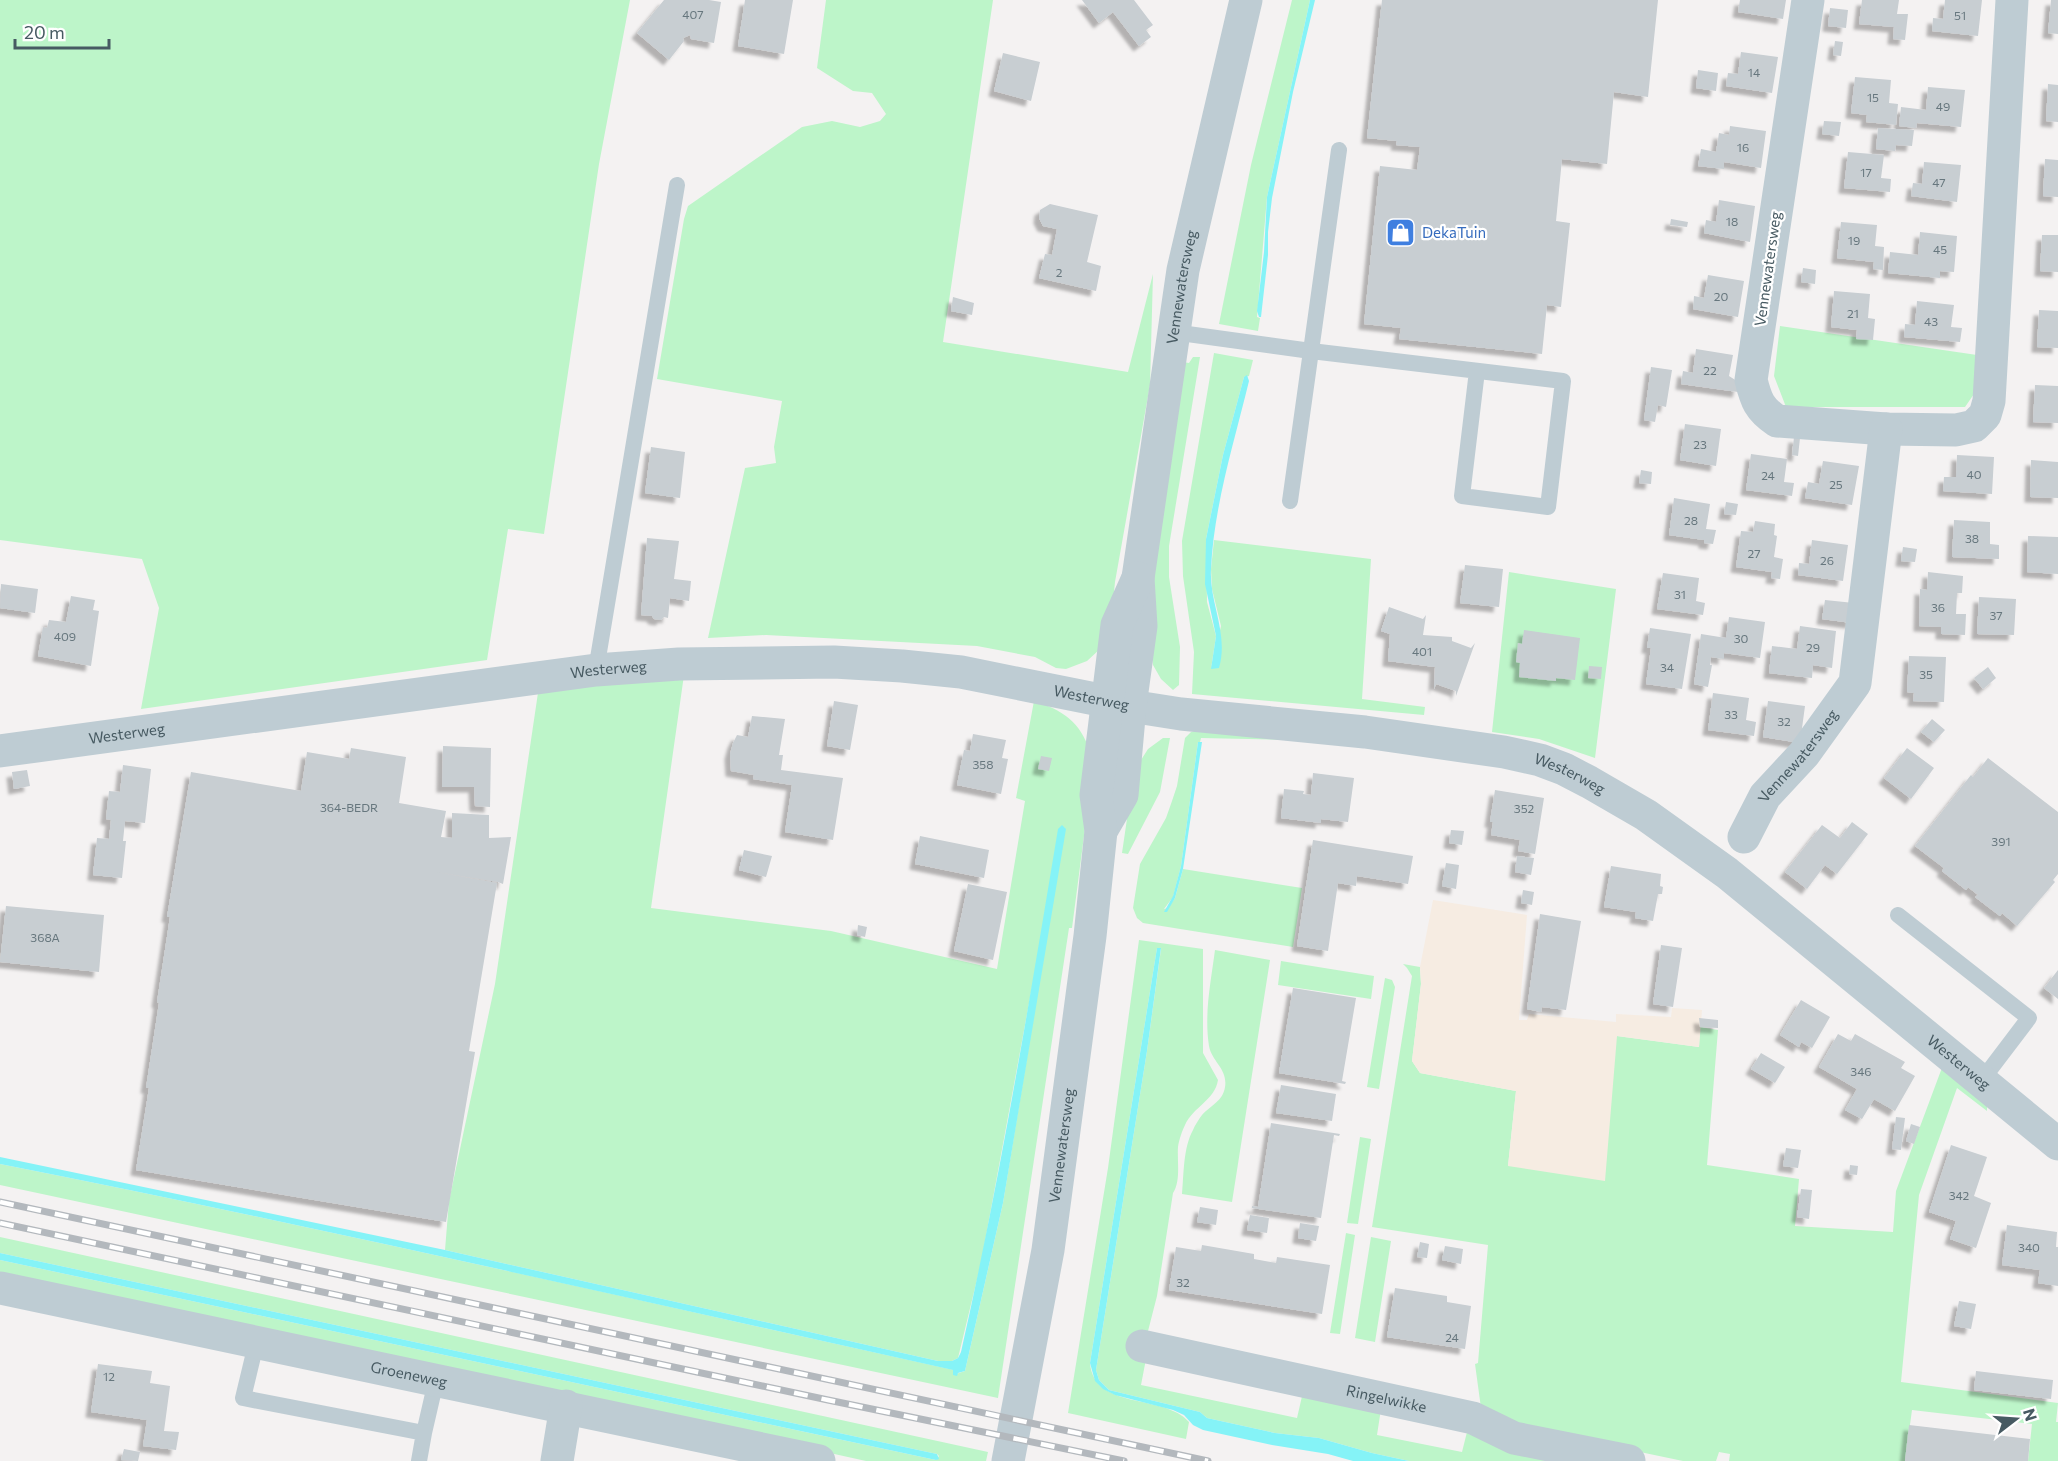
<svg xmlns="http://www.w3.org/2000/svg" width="2058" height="1461" font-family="Commissioner,sans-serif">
  <defs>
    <filter id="shadow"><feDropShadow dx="-5.5" dy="5.5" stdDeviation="1.5" flood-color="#0004"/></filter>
  </defs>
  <rect width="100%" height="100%" fill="#f4f2f2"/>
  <path fill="#bdf5c9" d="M0 0H630L599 164 544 534 508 529 487 660 141 709 159 608 142 559 0 540Z
    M826 0H993L943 342 1128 372 1153 274 1150 385 1115 582 1111 621 1100 649 1087 661 1066 669 1056 668 1035 657 977 646 766 635 708 638 745 468 776 463 774 447 782 401 657 379 684 219 688 206 802 127 832 121 860 127 880 121 886 114 872 93 853 91 817 68Z
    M1292 0H1310L1267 197 1257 317 1260 318 1258 331 1219 324 1251 165Z
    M1780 326 1977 355 1974 394 1965 407H1786L1774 376Z
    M1214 353 1253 360 1249 376 1244 377 1223 455 1206 539 1207 602 1216 636 1211 669 1221 626 1212 589 1211 569 1214 540 1371 559 1362 699 1425 707 1424 715 1192 694 1194 652 1183 576 1182 541Z
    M1193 357H1200L1169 546V577L1180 647 1179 685 1173 690 1161 679 1153 665 1148 620 1183 362 1189 363Z
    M1509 572 1616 589 1595 758 1539 739 1492 732Z
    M684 675 651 908 831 931 997 969 1025 801 1016 798 1034 701C1063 710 1080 722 1090 751L1084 836 1072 928H1069L998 1398 0 1185V1164C319 1227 636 1300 954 1370L953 1375 965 1371 1003 1203 1065 826 1032 987 981 1263 958 1358 952 1361H938L445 1250 449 1201 495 984 539 686Z
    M1201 729 1293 740 1201 738 1200 742H1198L1181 866 1173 897 1164 909 1168 908 1175 898 1183 869 1302 888 1293 947 1143 923 1137 918 1133 908 1140 864 1166 818 1172 801 1177 786 1185 738 1191 732Z
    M1163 738H1170L1160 792 1128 854 1122 853 1134 771 1148 749Z
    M1139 940 1203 949V1053L1218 1080C1215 1100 1193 1107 1185 1125 1182 1131 1179 1140 1178 1147 1177 1161 1181 1181 1173 1193L1157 1296 1147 1335 1142 1334 1137 1357 1146 1359 1141 1385 1297 1418 1303 1392 1326 1397V1402L1358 1409 1359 1404 1381 1409 1377 1435 1462 1452 1468 1428 1508 1448 1567 1461H1409L1372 1453 1319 1438 1275 1433 1207 1418 1200 1412 1109 1390 1099 1380 1096 1370 1147 1051 1161 949 1157 948 1090 1363C1094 1411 1164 1393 1189 1422L1186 1439 1068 1413 1108 1168Z
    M1215 950 1270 960 1232 1202 1182 1194C1184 1174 1183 1148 1193 1130 1195 1125 1199 1119 1202 1115 1211 1105 1223 1101 1225 1087 1228 1069 1212 1062 1209 1046 1204 1014 1211 981 1215 950Z
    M1281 961 1374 976 1371 999 1278 985Z
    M1403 964 1420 967 1421 984 1412 1061 1420 1073 1516 1091 1508 1166 1617 1036 1699 1047 1700 1027 1718 1030 1707 1165 1799 1179 1795 1226 1893 1232 1896 1191 1943 1065 1987 1100V1111L1957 1088 1919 1195 1901 1382 2058 1403 2056 1422H2058V1461H2028L2032 1424 1912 1410 1905 1461H1729L1730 1454 1719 1452 1716 1461H1683L1520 1427 1481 1408 1475 1364 1478 1363 1488 1245 1372 1227 1412 976 1407 968Z
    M1385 978 1392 980 1395 987 1379 1089 1367 1087Z
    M1360 1137 1371 1139 1358 1224 1347 1223Z
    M1346 1233 1355 1235 1340 1334 1330 1333Z
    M0 1237 988 1452 986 1461H866L542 1389 0 1275V1260L936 1460 939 1456 937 1454 0 1253Z
    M1371 1237 1391 1241 1375 1342 1355 1338Z"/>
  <path fill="#f6ece2" d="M1433 900 1527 915 1519 1020H1527L1529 1014 1616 1022V1014L1671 1017 1672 1008 1702 1010 1699 1047 1617 1036 1605 1181 1508 1166 1516 1091 1420 1073 1412 1061 1421 984 1420 967Z"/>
  <path fill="#85f3f7" d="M1310 0H1315L1293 92 1272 198 1268 232V255L1261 317H1259L1257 311 1264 252 1267 197Z
    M1247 375 1249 381C1234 443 1214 505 1211 569 1209 603 1229 633 1219 668L1211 669 1216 636 1205 584 1206 539 1223 455 1244 377Z
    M1198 742H1202L1183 869 1175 898 1167 912H1164L1173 896 1181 866Z
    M1062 825 1066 829 1003 1203 965 1371 958 1373 957 1376 953 1375V1370C636 1300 319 1227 0 1164V1157L445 1250 938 1361H952L958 1358 961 1352C1000 1179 1029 1004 1058 829Z
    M1157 948H1161L1147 1051 1096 1370 1099 1380 1109 1390 1200 1412 1207 1418 1275 1433 1319 1438 1372 1453 1409 1461H1353L1328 1454 1272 1445 1203 1430 1193 1425 1184 1415 1173 1410 1115 1395 1103 1389 1095 1381 1090 1363Z
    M0 1253 937 1454 939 1459 936 1460 0 1260Z"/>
  <path fill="#c8ced2" filter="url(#shadow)" d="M664 0H709L721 2 714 43 691 39 690 35 683 38 684 41 669 60 637 33Z
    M745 0H793L784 54 738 46Z
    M1082 0H1134L1153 25 1146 30 1151 37 1139 46 1113 12 1099 23Z
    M1382 0H1658L1648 97 1614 92 1607 164 1562 159 1556 221 1570 223 1561 307 1547 305 1542 354 1399 339 1401 328 1364 324 1380 166 1417 170 1420 147 1396 145 1397 141 1367 138Z
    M1740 0H1786L1783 19 1738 12Z
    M1862 0H1899L1897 14H1908L1905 40 1893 39 1894 27 1859 24Z
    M1945 0H1982L1978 36 1932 31 1933 18 1943 19Z
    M2051 0H2058V34L2048 33Z
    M1830 8 1848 10 1846 28 1828 26Z
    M1835 41 1843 42 1841 56 1833 55Z
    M1741 52 1778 57 1772 93 1726 86 1728 73 1738 74Z
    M1003 53 1040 62 1031 101 994 91Z
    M1698 70 1718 73 1716 91 1696 88Z
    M1855 77 1891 80 1889 103 1898 104 1896 125 1866 122 1867 115 1851 113Z
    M2048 84 2058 85V122L2046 121Z
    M1928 87 1965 90 1961 127 1917 123 1916 128 1899 126 1901 107 1926 110Z
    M1824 121 1841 122 1839 136 1822 134Z
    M1730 126 1766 131 1761 168 1724 162V169L1698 166 1701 149 1716 152 1719 133 1729 135Z
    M1878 128 1914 130 1912 146 1896 145 1895 151 1876 149Z
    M1848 152 1884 155 1881 178 1891 179 1890 192 1844 188Z
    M2045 159 2058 160V197L2043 196Z
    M1924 162 1961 165 1957 202 1911 196 1913 183 1922 184Z
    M1719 200 1755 206 1750 242 1704 233 1706 220 1716 222Z
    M1050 204 1098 215 1087 262 1101 266 1096 291 1039 278 1045 254 1052 255 1057 229 1043 226 1039 218 1040 210Z
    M1671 219 1688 222 1687 227 1670 225Z
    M1841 222 1877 225 1875 246 1884 247 1883 270 1873 269 1874 262 1837 258Z
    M1920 232 1957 236 1954 272 1940 271V278L1888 273 1890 252 1918 255Z
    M2042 235H2058V272L2040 271Z
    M1803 268 1816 270 1815 284 1801 282Z
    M1708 275 1744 281 1738 317 1693 309 1694 296 1704 298Z
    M1834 291 1870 294 1868 318 1875 319 1873 340 1856 339 1857 330 1831 327Z
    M953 297 974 303 972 315 951 311Z
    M1917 301 1954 305 1951 327 1962 328 1960 342 1904 337 1905 324 1915 325Z
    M2039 310 2058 311V348L2037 347Z
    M1696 349 1733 355 1729 376 1740 383 1738 392 1681 384 1683 371 1693 373Z
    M1651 367 1672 370 1666 407 1658 405 1655 422 1644 420Z
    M2035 385 2058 386V423L2033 422Z
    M1685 424 1721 429 1716 466 1680 460Z
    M1794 437 1800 438 1798 456 1792 455Z
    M651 447 685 452 680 498 645 493Z
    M1751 454 1787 459 1784 482 1794 483 1792 496 1746 490Z
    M1957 455 1994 457 1992 494 1943 491 1944 477H1956Z
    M2031 460 2058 462V498L2030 497Z
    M1823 461 1859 466 1852 505 1805 498 1808 482 1819 484Z
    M1641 470 1652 472 1651 484 1639 483Z
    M1674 498 1710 504 1706 529 1716 530 1713 544 1704 543V540L1669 535Z
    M1726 502 1738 504 1736 515 1724 514Z
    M1954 520 1990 522V544L1999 545V559L1952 557Z
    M1755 521 1775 524 1774 535 1777 536 1774 557 1783 559 1780 579 1771 578 1772 572 1736 567 1741 531 1753 532Z
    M2028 536 2058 537V574L2027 572Z
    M647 538 679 541 674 579 691 581 689 601 670 598 668 618 664 617 661 620 654 619 652 616 641 615Z
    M1812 540 1848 545 1843 581 1798 575 1799 563 1809 564Z
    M1903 547 1917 549 1915 562 1901 561Z
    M1465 565 1503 569 1499 607 1460 603Z
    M1928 572 1963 576 1962 593H1957L1956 614H1966L1965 635 1941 634V627L1919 626 1920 589 1927 590Z
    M1663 573 1699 578 1696 601 1705 603 1703 615 1657 609Z
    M1 584 38 589 35 613 0 608Z
    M71 596 95 600 93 610 99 611 91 666 38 656 43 627 47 628 49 620 66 622Z
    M1979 597 2016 599 2014 635 1977 634Z
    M1825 600 1854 603 1852 623 1822 619Z
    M1389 607 1423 619 1426 615 1423 635 1452 637V641L1471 648 1475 643 1456 696V691L1436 684 1434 689 1435 667 1388 661 1390 634 1381 631Z
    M1729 617 1765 622 1760 658 1724 653V659L1711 657 1710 665H1712L1708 687 1694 684 1701 634 1726 638Z
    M1800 626 1836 631 1832 668 1813 665 1812 678 1769 673 1772 646 1797 649Z
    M1650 628 1691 634 1682 689 1646 684 1651 648H1647Z
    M1524 630 1580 638 1575 680 1556 678V681L1519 677 1520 663 1516 662 1518 643 1522 644Z
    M1909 656 1946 657 1944 702 1913 701 1914 693 1907 692Z
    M1589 666 1602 667 1601 679 1588 678Z
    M1988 667 1996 678 1983 689 1974 678Z
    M1713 693 1749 698 1746 720 1756 722 1754 736 1708 730Z
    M834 701 858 705 850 750 827 746Z
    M1768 701 1805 706 1800 743 1763 737Z
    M752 716 785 719 779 755H783L781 770 843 778 833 840 785 832 792 785 753 779 754 775 731 771 730 754 733 743 737 735 748 737Z
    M1932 719 1945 730 1934 742 1921 732Z
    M973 734 1006 740 1002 758 1008 759 1001 794 957 785 964 750 970 751Z
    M443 746 491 748 490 807 475 806 474 787H442Z
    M351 748 406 757 399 803 446 811 441 837 452 838V813L489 815V838L511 837 503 884 498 882 436 872 497 883 469 1051 475 1052 446 1222 136 1170 149 1088H146L159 1003 157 1002 170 917H167L191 772 301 791 307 752 349 759Z
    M1907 748 1934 768 1911 799 1884 778Z
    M1041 756 1052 758 1049 771 1038 769Z
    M1988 758 2058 812V874L2053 880 2055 882 2017 926 2002 913 2000 916 1975 897 1978 895 1968 887 1966 890 1942 871 1944 868 1915 846 1971 775 1973 777Z
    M123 765 151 769 145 823 125 821 123 841H126L122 878 93 875 97 838 109 839 111 820 106 819 109 791 120 792Z
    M27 770 30 786 14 789 12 772Z
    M1313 773 1354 778 1348 822 1321 819V823L1281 818 1284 789 1304 791 1303 794 1311 795Z
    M1495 790 1544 798 1535 854 1518 851 1520 840 1491 835 1493 822H1490Z
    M1852 822 1868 834 1837 874 1825 865 1807 889 1785 872 1822 825 1840 838Z
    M1451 830 1464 831 1462 845 1449 843Z
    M920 836 989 850 984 878 915 864Z
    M1313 840 1413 856 1408 884 1357 876 1356 886 1338 883 1328 951 1297 946Z
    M744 850 772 856 766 877 739 870Z
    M1517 856 1534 858 1531 875 1515 872Z
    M1446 863 1459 865 1456 889 1442 886Z
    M1611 866 1661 874 1660 886 1663 887 1662 894H1658L1653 921 1635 918 1636 912 1604 907Z
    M968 884 1007 892 993 960 954 951Z
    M1523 890 1534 892 1532 905 1521 903Z
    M6 906 104 915 99 972 0 962Z
    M1540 914 1581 921 1566 1010 1542 1007 1541 1012 1527 1009Z
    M858 925 867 927 865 937 857 935Z
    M1661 945 1682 948 1673 1007 1653 1004Z
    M2058 970V999L2044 988Z
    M1293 988 1356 998 1342 1081 1346 1082 1345 1084 1279 1073Z
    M1801 1000 1830 1017 1812 1048 1801 1042 1799 1047 1780 1035Z
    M1699 1018 1718 1020V1028L1700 1027Z
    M1838 1034 1851 1041 1855 1034 1905 1062 1901 1068 1915 1076 1895 1111 1874 1099 1862 1119 1845 1110 1857 1089 1819 1067Z
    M1761 1053 1785 1067 1775 1083 1751 1069Z
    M1281 1085 1336 1094 1332 1121 1276 1113Z
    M1896 1117 1905 1118 1901 1150 1892 1149Z
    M1271 1123 1340 1134 1339 1136 1334 1135 1321 1218 1252 1208V1206L1258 1207Z
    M1911 1124 1920 1127 1914 1144 1906 1141Z
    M1951 1145 1987 1157 1974 1196 1991 1203 1976 1248 1950 1239 1956 1221 1929 1212Z
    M1786 1148 1801 1150 1798 1168 1783 1166Z
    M1850 1165 1858 1166 1857 1175 1849 1174Z
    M1801 1189 1812 1190 1809 1219 1797 1217Z
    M1200 1207 1218 1210 1216 1225 1197 1222Z
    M1250 1215 1269 1218 1267 1233 1247 1230Z
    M1300 1223 1319 1226 1316 1241 1298 1238Z
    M2007 1225 2057 1232 2056 1247H2058V1286L2038 1283 2040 1270 2002 1265Z
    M1420 1242 1429 1244 1427 1258 1417 1257Z
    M1202 1245 1254 1254V1259L1276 1263 1277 1257 1330 1265 1322 1314 1169 1290 1176 1247 1201 1251Z
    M1445 1246 1463 1249 1461 1264 1442 1260Z
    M1395 1288 1447 1296V1302L1471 1306 1465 1349 1387 1337Z
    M1959 1301 1976 1304 1971 1329 1954 1326Z
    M98 1364 152 1371 150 1383 170 1386 164 1431 179 1432 176 1450 143 1446 147 1420 91 1412Z
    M1976 1371 2053 1380 2051 1399 1974 1390Z
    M1909 1425 2030 1439 2028 1461H1905Z
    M124 1449 140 1452 138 1461 121 1460Z"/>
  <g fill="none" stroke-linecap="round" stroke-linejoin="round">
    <path stroke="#beccd3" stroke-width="16" d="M1173 332 1311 351 1339 150
      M1290 501 1311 351 1563 381 1548 507 1462 496 1477 371
      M596 670 677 185
      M1898 915 2029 1018 1982 1080
      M256 1344 243 1398 424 1433 436 1381
      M419 1461 424 1433"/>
    <g stroke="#beccd3" stroke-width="33">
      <path d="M1808 0 1751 380C1756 400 1759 409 1777 421L1886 429 1956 430 1974 426 1985 415 1989 401 2012 0"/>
      <path id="s1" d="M0 751 596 670 679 664 834 662 902 666 961 672 1130 706 1181 714 1365 732 1504 752 1540 760 1564 769 1589 782 1646 815 1727 873 2058 1144"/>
      <path id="s2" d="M1744 837 1765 796 1804 754 1855 683 1886 429"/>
      <path id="s3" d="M0 1288C273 1348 546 1402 819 1461"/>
      <path id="s4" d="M1142 1346 1473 1418 1514 1438 1629 1461"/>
      <path d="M557 1461 566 1406"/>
    </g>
    <g stroke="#beccd3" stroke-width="33">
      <path id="s5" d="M1101 831 1122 795 1123 784 1130 706 1141 626 1138 578 1183 270 1246 0"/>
      <path id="s6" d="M1008 1461 1048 1250 1090 936 1101 831 1096 795 1117 625 1138 578"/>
    </g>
    <defs>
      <path id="rail" d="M0 1202 1208 1461
        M0 1223 828 1400 1124 1461"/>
    </defs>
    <use href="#rail" stroke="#b3b8bd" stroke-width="7"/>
    <use href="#rail" stroke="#fff" stroke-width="4.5" stroke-dasharray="14" stroke-linecap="butt"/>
  </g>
  <defs>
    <symbol id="shop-square" viewBox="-11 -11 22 22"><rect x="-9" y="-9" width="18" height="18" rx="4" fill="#3f7fe0" stroke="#fff"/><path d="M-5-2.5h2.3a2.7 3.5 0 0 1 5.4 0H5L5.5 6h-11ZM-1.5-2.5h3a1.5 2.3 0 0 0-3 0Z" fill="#fff"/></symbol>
  </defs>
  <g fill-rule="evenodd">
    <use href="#shop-square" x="1384" y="216" width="33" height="33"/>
  </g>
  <g text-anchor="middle" stroke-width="4.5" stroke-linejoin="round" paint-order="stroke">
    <g font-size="12" fill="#67777e">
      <text x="693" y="19">407</text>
      <text x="1960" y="20">51</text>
      <text x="1754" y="77">14</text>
      <text x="1873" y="102">15</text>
      <text x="1943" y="111">49</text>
      <text x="1743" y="152">16</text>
      <text x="1866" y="177">17</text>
      <text x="1939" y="187">47</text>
      <text x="1732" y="226">18</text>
      <text x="1854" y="245">19</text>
      <text x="1940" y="254">45</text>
      <text x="1059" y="277">2</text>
      <text x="1721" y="301">20</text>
      <text x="1853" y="318">21</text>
      <text x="1931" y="326">43</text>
      <text x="1710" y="375">22</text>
      <text x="1700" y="449">23</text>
      <text x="1974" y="479">40</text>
      <text x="1768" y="480">24</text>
      <text x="1836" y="489">25</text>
      <text x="1691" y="525">28</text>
      <text x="1972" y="543">38</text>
      <text x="1754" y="558">27</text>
      <text x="1827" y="565">26</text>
      <text x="1680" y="599">31</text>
      <text x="1938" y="612">36</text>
      <text x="1996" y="620">37</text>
      <text x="65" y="641">409</text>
      <text x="1741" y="643">30</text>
      <text x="1813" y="652">29</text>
      <text x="1422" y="656">401</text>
      <text x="1667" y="672">34</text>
      <text x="1926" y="679">35</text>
      <text x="1731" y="719">33</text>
      <text x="1784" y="726">32</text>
      <text x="983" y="769">358</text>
      <text x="349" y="812">364-BEDR</text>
      <text x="1524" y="813">352</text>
      <text x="2001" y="846">391</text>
      <text x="45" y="942">368A</text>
      <text x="1861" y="1076">346</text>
      <text x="1959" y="1200">342</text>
      <text x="2029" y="1252">340</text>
      <text x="1183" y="1287">32</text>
      <text x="1452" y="1342">24</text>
      <text x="109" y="1381">12</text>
    </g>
    <g font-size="15" fill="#366cbe" stroke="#fff" text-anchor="start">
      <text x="1422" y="238">DekaTuin</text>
    </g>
    <g font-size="15" fill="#475a62" stroke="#fff">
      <text transform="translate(1768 269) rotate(-82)" y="5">Vennewatersweg</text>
      <text dy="5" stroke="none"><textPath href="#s5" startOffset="554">Vennewatersweg</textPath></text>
      <text dy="5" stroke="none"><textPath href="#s1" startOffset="614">Westerweg</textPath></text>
      <text dy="5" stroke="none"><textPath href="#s1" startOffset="1100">Westerweg</textPath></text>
      <text dy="5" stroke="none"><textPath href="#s1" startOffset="128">Westerweg</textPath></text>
      <text dy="5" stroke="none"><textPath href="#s2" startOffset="98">Vennewatersweg</textPath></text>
      <text dy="5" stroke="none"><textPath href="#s1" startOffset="1586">Westerweg</textPath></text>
      <text dy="5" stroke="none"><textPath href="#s1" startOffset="2072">Westerweg</textPath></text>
      <text dy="5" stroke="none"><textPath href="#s6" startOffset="320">Vennewatersweg</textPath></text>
      <text dy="5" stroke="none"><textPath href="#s3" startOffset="418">Groeneweg</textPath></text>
      <text dy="5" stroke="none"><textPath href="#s4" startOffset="250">Ringelwikke</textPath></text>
    </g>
  </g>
  <g transform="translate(2016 1419) rotate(73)" stroke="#ffffff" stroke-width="4.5" paint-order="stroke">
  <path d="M0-4.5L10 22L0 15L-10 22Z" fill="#475a62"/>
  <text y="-9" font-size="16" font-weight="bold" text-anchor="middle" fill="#475a62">N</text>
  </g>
  <path d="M15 39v9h94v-9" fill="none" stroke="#475a62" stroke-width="3"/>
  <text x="24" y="39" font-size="18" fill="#475a62" stroke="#ffffff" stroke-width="4.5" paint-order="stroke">20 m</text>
</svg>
